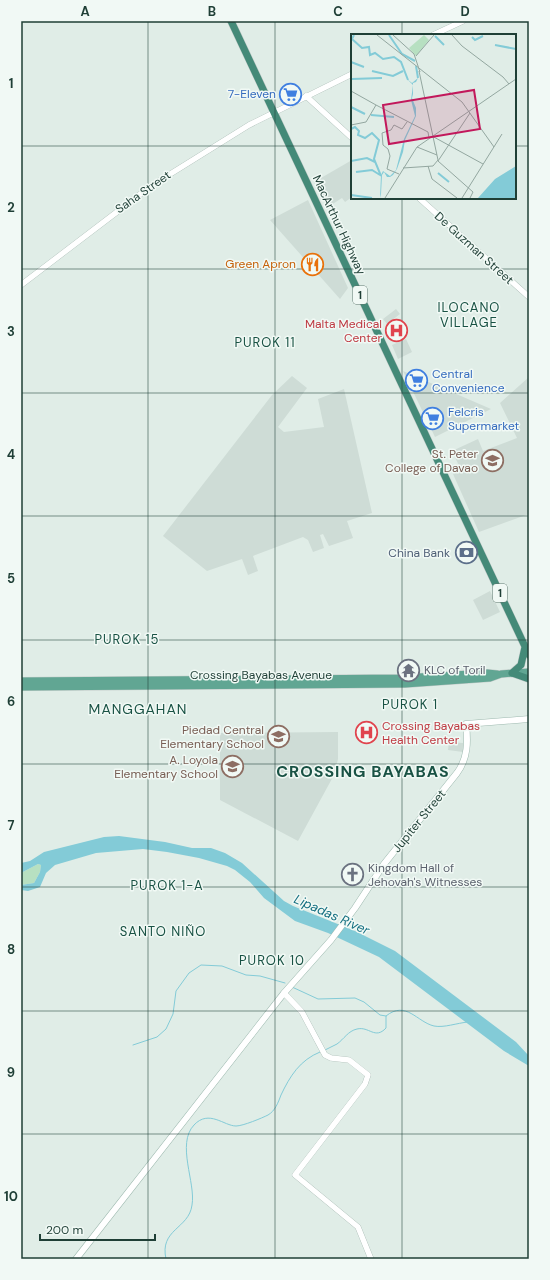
<svg xmlns="http://www.w3.org/2000/svg" width="550" height="1280" font-family="'DM Sans',sans-serif">
  <rect width="100%" height="100%" fill="#e0ede7"/>
  <path fill="#cedcd6" d="M352 160V197L345 202 342 198 328 207 314 182Z
    M308 200 348 288 340 299 270 220Z
    M396 309 400 314 387 324 383 319Z
    M406 339 412 352 398 359 392 345Z
    M403 371 491 409 435 437Z
    M292 376 307 388 278 427 284 432 324 427 318 399 344 389 372 513 347 521 353 538 329 546 323 534 320 535 324 548 313 552 308 540 303 537 253 556 258 571 248 575 242 559 207 571 163 536 272 395Z
    M529 377V514L479 532 453 474 461 470 452 451 478 439 483 451 517 438 500 403Z
    M490 591 500 612 483 620 473 600Z
    M338 732V759L334 775 298 841 220 800V733Z
    M449 742 463 743V752L448 750Z"/>
  <path fill="#b7e0c1" d="M38 864 41 865 40 872 34 883 21 885V873Z"/>
  <path fill="#83cbd7" d="M119 836 165 842 192 848H211L225 853 242 863 284 901 293 906 355 931 395 951 516 1042 529 1056V1066L504 1051 379 957 328 933 295 921 264 898 250 882 235 870 227 866 199 858 167 852 143 849 96 853 55 865 46 873 40 887 28 891 21 890V885L34 883 40 872 41 865 38 864 21 873V863L30 861 44 852 104 837Z"/>
  <g fill="none" stroke-linecap="round" stroke-linejoin="round">
    <path stroke="#83cbd7" stroke-width="1" d="M292 987 318 999 355 998 364 1002 380 1015 386 1016
      M133 1045 157 1037 166 1029 173 1014 176 991 189 973 201 965 222 966 246 975 260 976 285 983
      M325 1050C329 1048 333 1046 337 1044 344 1039 348 1031 357 1029 369 1026 375 1040 386 1028V1016C406 1000 417 1022 434 1026 444 1028 457 1023 468 1022
      M166 1259C159 1229 189 1229 192 1205 196 1183 176 1144 194 1125 209 1109 224 1126 236 1126 243 1126 262 1118 268 1115 275 1111 278 1103 281 1095 290 1076 300 1060 320 1052"/>
    <defs>
      <path id="tertiary" d="M433 35 463 21
        M306 96 352 138
        M419 198 529 297
        M21 285 151 186 249 125 352 74
        M284 993 302 1012 325 1055 331 1058 349 1060 368 1075 365 1084 295 1175 358 1227 371 1259"/>
      <path id="secondary" d="M76 1259 284 993 331 940 355 908 384 864 457 773C468 758 468 742 466 724L529 719"/>
      <path id="primary" d="M21 681 403 678 487 673 497 674
        M21 687 405 684 490 678 501 674 529 672"/>
      <path id="trunk" d="M231 21 529 655
        M512 673 521 665 525 647
        M512 673 529 679"/>
    </defs>
    <use href="#tertiary" stroke="#a2b5ae" stroke-width="6"/>
    <use href="#secondary" stroke="#9db9af" stroke-width="7"/>
    <use href="#primary" stroke="#c0c9c7" stroke-width="8"/>
    <use href="#trunk" stroke="#c0c9c7" stroke-width="8"/>
    <use href="#tertiary" stroke="#fff" stroke-width="5.5"/>
    <use href="#secondary" stroke="#fff" stroke-width="6"/>
    <use href="#primary" stroke="#61a693" stroke-width="7"/>
    <use href="#trunk" stroke="#448a78" stroke-width="7"/>
  </g>
  <path fill="none" stroke="#1f3f36" stroke-width="1" stroke-opacity="0.55" d="M148 21V1259M275 21V1259M402 21V35M21 146H352M515 146H529M402 198V1259M21 269H529M21 393H529M21 516H529M21 640H529M21 764H529M21 887H529M21 1011H529M21 1134H529"/>
  <defs>
    <symbol id="supermarket-ring" viewBox="-11 -11 22 22"><circle r="9.5" fill="#f1f9f5" stroke="#3f7fe0" stroke-width="1.5"/><path d="M-6-5.5h2.5l.6 2H6L4.5 2H-2.5L-4.4-4H-6ZM-1.5 3.2a1.3 1.3 0 1 0 .1 0ZM3 3.2a1.3 1.3 0 1 0 .1 0Z" fill="#3f7fe0"/></symbol>
    <symbol id="restaurant-ring" viewBox="-11 -11 22 22"><circle r="9.5" fill="#f1f9f5" stroke="#e8710a" stroke-width="1.5"/><path d="M-5-6h1v4h1v-4h1v4h1v-4h1v5L-1.5 .5V6h-2V.5L-5-1ZM5-6V6H3V1.5H1.5Q1.5-4 5-6Z" fill="#e8710a"/></symbol>
    <symbol id="hospital-ring" viewBox="-11 -11 22 22"><circle r="9.5" fill="#f1f9f5" stroke="#e0444e" stroke-width="1.5"/><path d="M-5-5h3v3.5h4V-5h3V5h-3V1.5h-4V5h-3Z" fill="#e0444e"/></symbol>
    <symbol id="university-ring" viewBox="-11 -11 22 22"><circle r="9.5" fill="#f1f9f5" stroke="#8d6e63" stroke-width="1.5"/><path d="M0-5L7-2L0 1L-7-2ZM-4 1L0 2.5L4 1V4Q0 6-4 4Z" fill="#8d6e63"/></symbol>
    <symbol id="bank-ring" viewBox="-11 -11 22 22"><circle r="9.5" fill="#f1f9f5" stroke="#5c6f8a" stroke-width="1.5"/><path d="M-6-4H6V4H-6ZM0-2.3a2.3 2.3 0 1 0 0 4.6a2.3 2.3 0 1 0 0-4.6Z" fill="#5c6f8a"/></symbol>
    <symbol id="temple-ring" viewBox="-11 -11 22 22"><circle r="9.5" fill="#f1f9f5" stroke="#6b7280" stroke-width="1.5"/><path d="M0-6L5-2H3V0L6.5 2.5H4V6H1.5V3h-3V6H-4V2.5H-6.5L-3 0V-2H-5Z" fill="#6b7280"/></symbol>
    <symbol id="school-ring" viewBox="-11 -11 22 22"><circle r="9.5" fill="#f1f9f5" stroke="#8d6e63" stroke-width="1.5"/><path d="M0-5L7-2L0 1L-7-2ZM-4 1L0 2.5L4 1V4Q0 6-4 4Z" fill="#8d6e63"/></symbol>
    <symbol id="church-ring" viewBox="-11 -11 22 22"><circle r="9.5" fill="#f1f9f5" stroke="#6b7280" stroke-width="1.5"/><path d="M-1.2-6h2.4v3.5h3.3v2.4h-3.3V6h-2.4V-.1h-3.3v-2.4h3.3Z" fill="#6b7280"/></symbol>
  </defs>
  <g fill-rule="evenodd">
    <use href="#supermarket-ring" x="278" y="82" width="25" height="25"/>
    <use href="#restaurant-ring" x="300" y="252" width="25" height="25"/>
    <use href="#hospital-ring" x="384" y="318" width="25" height="25"/>
    <use href="#supermarket-ring" x="404" y="368" width="25" height="25"/>
    <use href="#supermarket-ring" x="420" y="406" width="25" height="25"/>
    <use href="#university-ring" x="480" y="448" width="25" height="25"/>
    <use href="#bank-ring" x="454" y="540" width="25" height="25"/>
    <use href="#temple-ring" x="396" y="658" width="25" height="25"/>
    <use href="#hospital-ring" x="354" y="720" width="25" height="25"/>
    <use href="#school-ring" x="266" y="724" width="25" height="25"/>
    <use href="#school-ring" x="220" y="754" width="25" height="25"/>
    <use href="#church-ring" x="340" y="862" width="25" height="25"/>
  </g>
  <g text-anchor="middle" stroke-width="3" stroke-linejoin="round" paint-order="stroke">
    <g fill="#f1f9f5" stroke="#5e776f" stroke-width="1">
      <rect x="353" y="286" width="14" height="18" rx="3"/>
      <rect x="493" y="584" width="14" height="18" rx="3"/>
    </g>
    <g font-size="11" font-weight="bold" fill="#1f3f36">
      <text x="360" y="299">1</text>
      <text x="500" y="597">1</text>
    </g>
    <g font-size="12" fill="#366cbe" stroke="#f1f9f5" text-anchor="start">
      <text x="276" y="98" text-anchor="end">7-Eleven</text>
      <text x="432" y="378">Central<tspan x="432" dy="14">Convenience</tspan></text>
      <text x="448" y="416">Felcris<tspan x="448" dy="14">Supermarket</tspan></text>
    </g>
    <g font-size="12" fill="#1f3f36" stroke="#f1f9f5">
      <text transform="translate(143 192) rotate(-35)" y="4">Saha Street</text>
      <text transform="translate(339 225) rotate(65)" y="4">MacArthur Highway</text>
      <text transform="translate(474 248) rotate(42)" y="4">De Guzman Street</text>
      <text x="261" y="679">Crossing Bayabas Avenue</text>
      <text transform="translate(419 821) rotate(-51)" y="4">Jupiter Street</text>
    </g>
    <g font-size="12" fill="#c56008" stroke="#f1f9f5" text-anchor="end">
      <text x="296" y="268">Green Apron</text>
    </g>
    <g font-size="12" fill="#be3a42" stroke="#f1f9f5" text-anchor="end">
      <text x="382" y="328">Malta Medical<tspan x="382" dy="14">Center</tspan></text>
      <text x="382" y="730" text-anchor="start">Crossing Bayabas<tspan x="382" dy="14">Health Center</tspan></text>
    </g>
    <g font-size="12" fill="#785e54" stroke="#f1f9f5" text-anchor="end">
      <text x="478" y="458">St. Peter<tspan x="478" dy="14">College of Davao</tspan></text>
      <text x="264" y="734">Piedad Central<tspan x="264" dy="14">Elementary School</tspan></text>
      <text x="218" y="764">A. Loyola<tspan x="218" dy="14">Elementary School</tspan></text>
    </g>
    <g font-size="12" fill="#4e5e75" stroke="#f1f9f5" text-anchor="end">
      <text x="450" y="557">China Bank</text>
    </g>
    <g font-size="12" fill="#5b616d" stroke="#f1f9f5" text-anchor="start">
      <text x="424" y="674">KLC of Toril</text>
      <text x="368" y="872">Kingdom Hall of<tspan x="368" dy="14">Jehovah's Witnesses</tspan></text>
    </g>
    <g font-size="13" letter-spacing="1" fill="#195244" stroke="#f1f9f5">
      <text x="469" y="312">ILOCANO<tspan x="469" dy="15">VILLAGE</tspan></text>
      <text x="265" y="347">PUROK 11</text>
      <text x="127" y="644">PUROK 15</text>
      <text x="410" y="709">PUROK 1</text>
      <text x="167" y="890">PUROK 1-A</text>
      <text x="163" y="936">SANTO NIÑO</text>
      <text x="272" y="965">PUROK 10</text>
    </g>
    <g font-size="13" font-style="italic" fill="#146f80" stroke="#f1f9f5">
      <text transform="translate(332 914) rotate(24)" y="5">Lipadas River</text>
    </g>
    <g font-size="14" letter-spacing="1" fill="#195244" stroke="#f1f9f5">
      <text x="138" y="714">MANGGAHAN</text>
    </g>
    <g font-size="16" font-weight="bold" letter-spacing="1" fill="#195244" stroke="#f1f9f5">
      <text x="363" y="777">CROSSING BAYABAS</text>
    </g>
  </g>
  <g transform="translate(351 34)">
    <rect width="165" height="165" fill="#e0ede7"/>
    <path d="M73 1 78 6 65 22 58 14Z" fill="#b7e0c1"/>
    <path d="M67 44 65 48 62 49V60L61 64 65 74V82L54 106 52 118 46 135 42 141 39 143H36L33 138 31 141 30 160 29 164 30 141 32 137 39 142 45 136 53 105 64 82 60 66 62 51 56 45 61 49ZM165 132V164H127L144 145Z" fill="#83cbd7"/>
    <path fill="none" stroke="#83cbd7" stroke-width="2" d="M3 1 1 5 11 14 18 13 19 21 24 19 32 25 43 23 50 28 57 46M38 1 51 20 64 27M84 2 93 11M121 3 124 6 132 2M144 11 165 15M0 28 13 33M65 32 67 44M21 37 42 42 52 37M1 45 31 44M0 73 14 80M20 81 43 83M0 95 4 93 8 97 7 101 14 104 21 99 28 106 23 125 30 142M0 127 16 124 24 128M5 138 21 136 29 141M87 139 98 148M0 161 21 164"/>
    <path fill="none" stroke="#93a7a0" stroke-width="1" d="M26 1 111 68 143 113M42 1 63 20 69 38M101 1 111 12 152 43 158 50M65 22 83 1M0 57 25 71M0 91 15 88 25 71 77 98 78 104M81 102 132 130M66 113 86 121M87 127 119 79M87 127 122 158 119 164M77 132 81 145 106 164M52 134 82 132 87 126 68 37M48 140 36 135 39 122 37 115 32 111 31 99 40 96 43 91 51 95 56 88M34 164 66 113 165 45M111 164 151 100"/>
    <path fill="#c2185b" fill-opacity="0.15" stroke="#c2185b" stroke-width="2" d="M123 56 129 95 38 110 32 71Z"/>
    <rect width="165" height="165" fill="none" stroke="#1f3f36" stroke-width="2"/>
  </g>
  <rect width="550" height="1280" fill="none" stroke="#f1f9f5" stroke-width="44"/>
  <path d="M40 1234v6h115v-6" fill="none" stroke="#1f3f36" stroke-width="2"/>
  <text x="46" y="1234" font-size="12" fill="#1f3f36" stroke="#f1f9f5" stroke-width="3" paint-order="stroke">200 m</text>
  <rect x="22" y="22" width="506" height="1236" fill="none" stroke="#1f3f36" stroke-width="1.5"/>
  <g font-size="13" text-anchor="middle" font-weight="bold" fill="#1f3f36">
    <text x="85" y="16">A</text>
    <text x="212" y="16">B</text>
    <text x="338" y="16">C</text>
    <text x="465" y="16">D</text>
    <text x="11" y="88">1</text>
    <text x="11" y="212">2</text>
    <text x="11" y="336">3</text>
    <text x="11" y="459">4</text>
    <text x="11" y="583">5</text>
    <text x="11" y="706">6</text>
    <text x="11" y="830">7</text>
    <text x="11" y="954">8</text>
    <text x="11" y="1077">9</text>
    <text x="11" y="1201">10</text>
  </g>
</svg>
